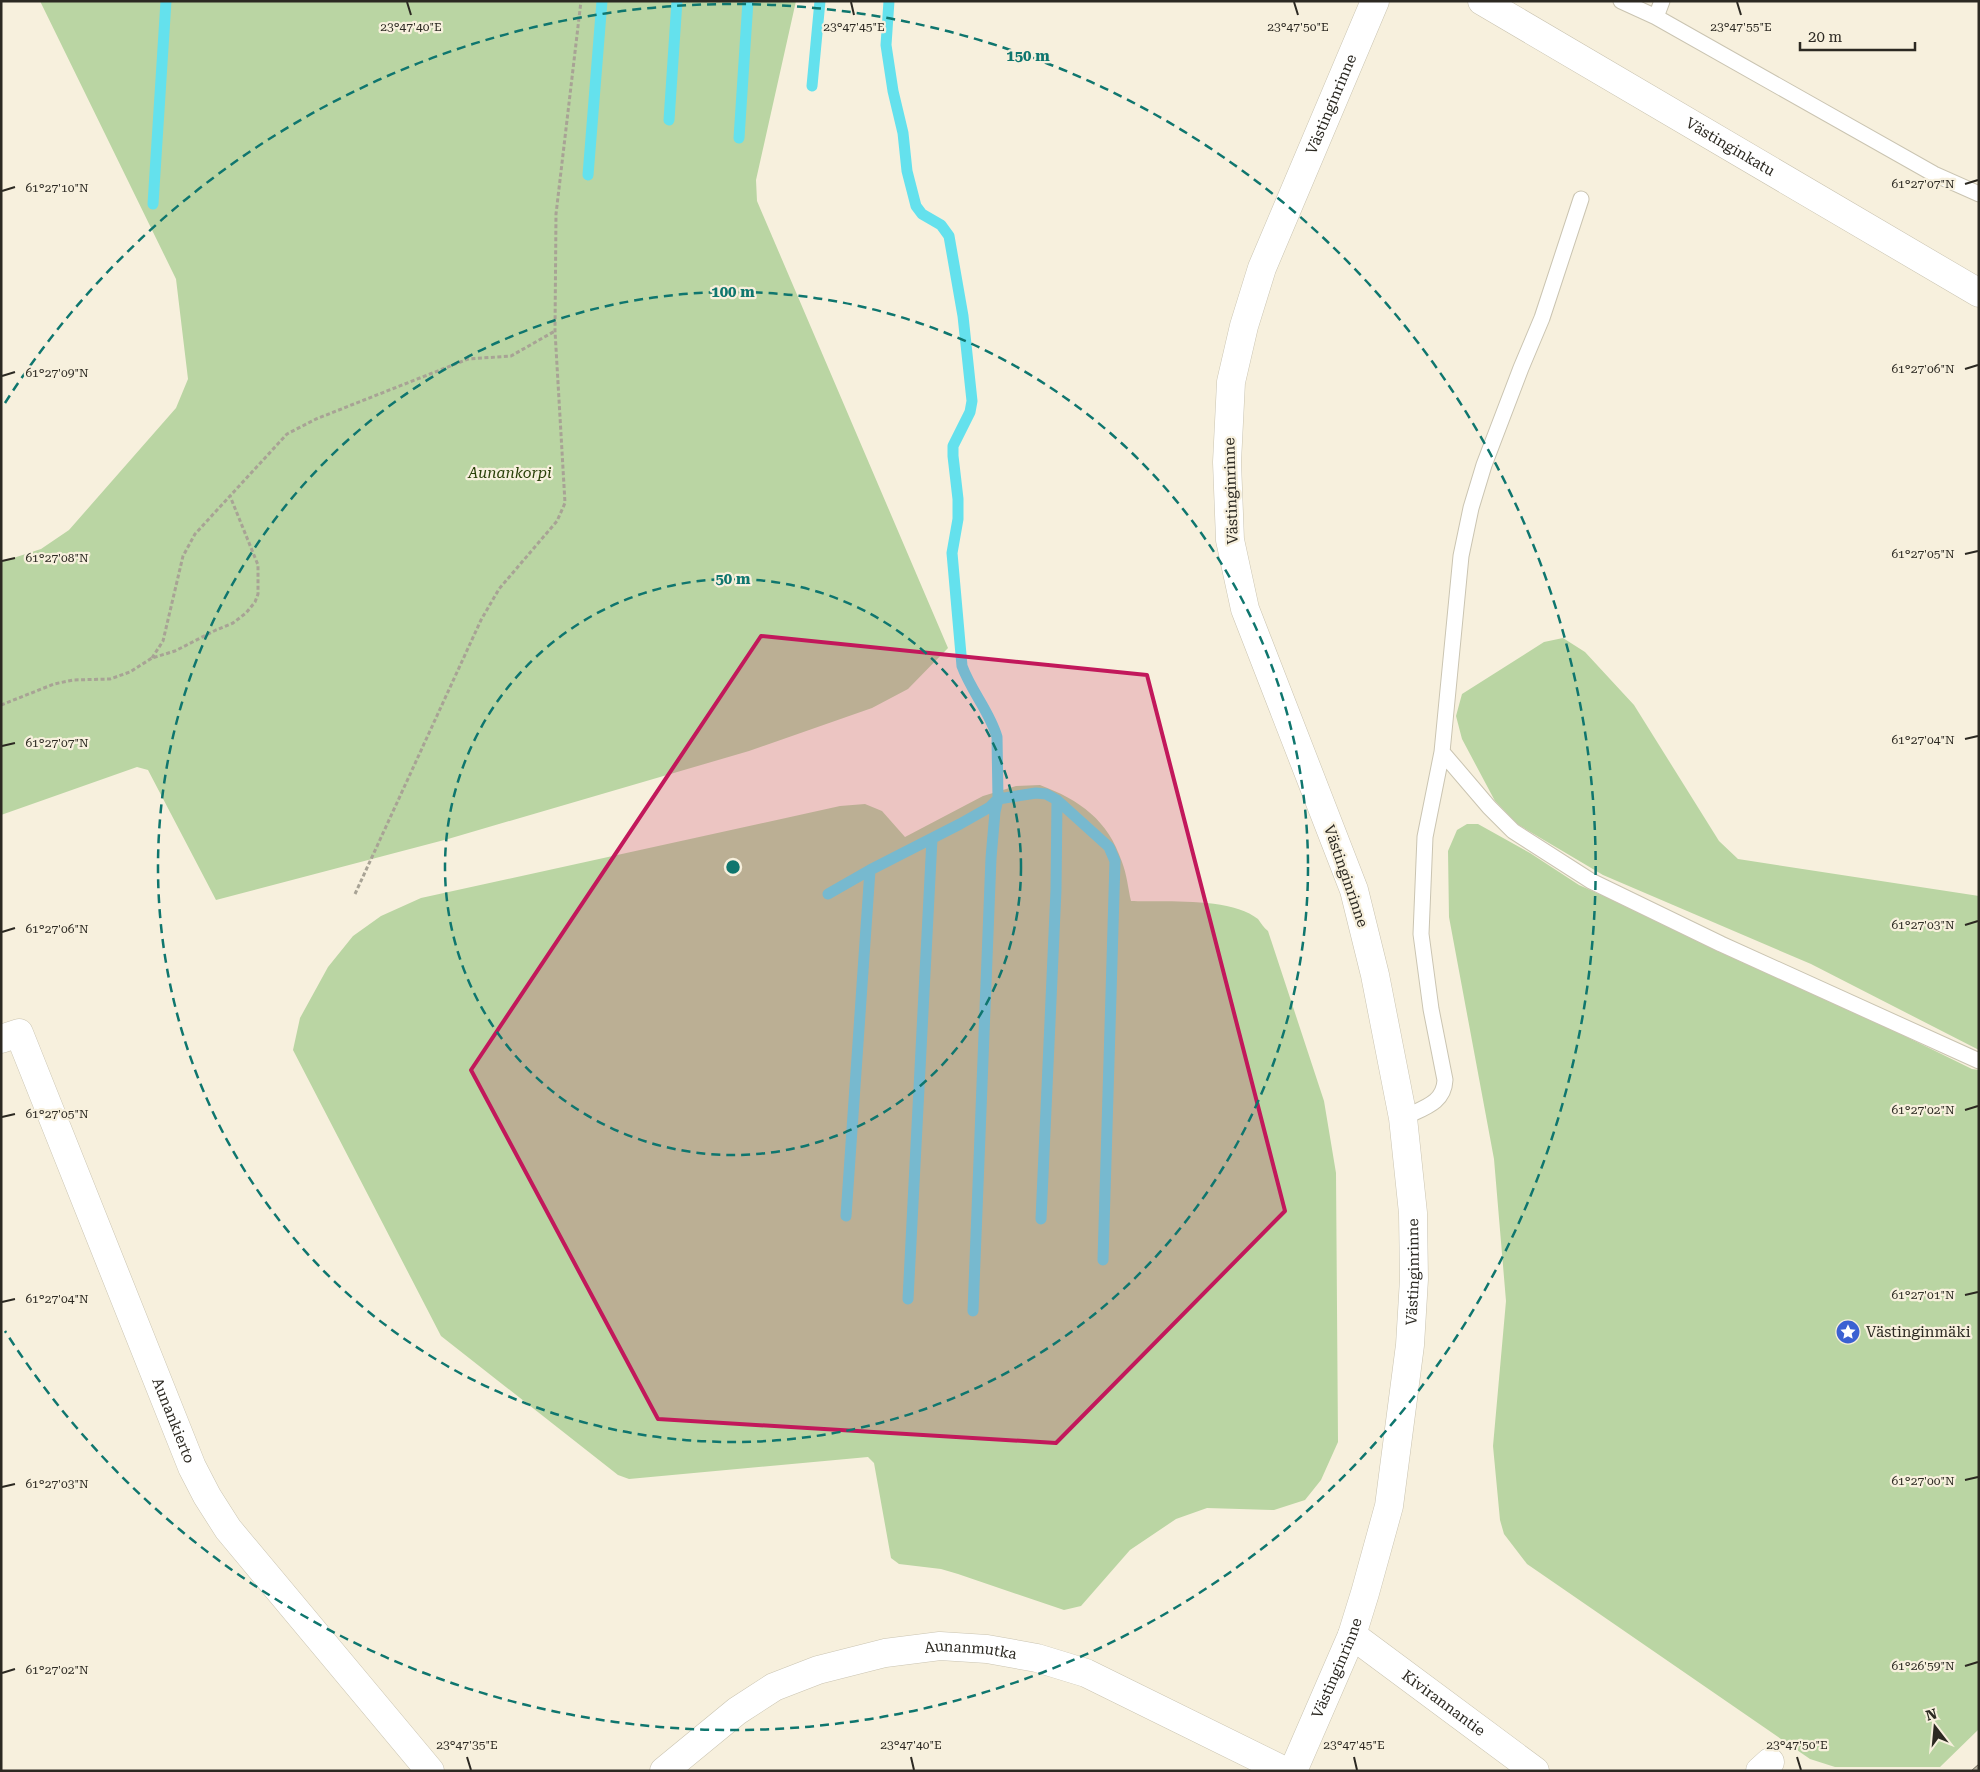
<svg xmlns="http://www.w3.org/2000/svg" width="1980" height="1772" font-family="'Roboto Serif',serif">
  <rect width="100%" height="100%" fill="#f7f0dd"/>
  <path fill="#bad5a3" d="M40 1H796L756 180 757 201 948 648 908 689 872 708 749 751 448 839 216 900 148 770 137 767 1 815V562L41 549 69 530 176 408 188 379 176 279Z
    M1563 638 1585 652 1634 705 1719 841 1738 859 1979 896V1050L1811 964 1603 875 1517 824 1495 801 1462 739 1456 716 1462 694 1544 642Z
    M1040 785C1080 800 1108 820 1122 862 1127 875 1128 888 1131 901 1163 902 1232 897 1258 919 1261 923 1264 928 1268 931L1324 1101 1336 1173 1338 1442 1321 1480 1305 1500 1274 1510 1207 1508 1176 1519 1130 1550 1081 1606 1064 1610 958 1574 941 1569 899 1564 891 1558 874 1463 868 1457 629 1479 618 1475 441 1336 293 1050 300 1018 328 967 353 936 381 916 421 898 840 806 865 804 882 811 905 837 983 796 1016 786Z
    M1467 824H1478L1530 853 1579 885 1774 972 1972 1069 1979 1070V1729L1940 1767H1835L1810 1759 1527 1564 1504 1534 1500 1520 1493 1446 1506 1301 1494 1159 1449 917 1448 851 1457 830Z"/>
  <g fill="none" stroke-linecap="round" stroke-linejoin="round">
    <path stroke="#64e1ed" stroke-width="11" d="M889 1 886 45 893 91 903 133 907 171 916 206 922 214 941 225 949 236 963 316 972 401 970 412 953 446V456L958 499V519L952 553 962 666C971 691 990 712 997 737L998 799 995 812 991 858 973 1311
      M812 86 820 1
      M669 120 677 1
      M739 138 748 1
      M588 175 602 1
      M153 204 166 1
      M828 894 870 870 960 824 990 807 998 799 1036 793 1046 794 1057 800 1109 847 1115 861 1103 1260
      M846 1216 870 870
      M1041 1219 1056 890 1057 800
      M908 1299 932 839"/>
  </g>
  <path fill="#bbb5a3" stroke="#726c5c" d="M1979 1764V1771H1971Z"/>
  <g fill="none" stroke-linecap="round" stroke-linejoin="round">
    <defs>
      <path id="service" d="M1621 1 1656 17 1934 174 1979 194
        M1656 17 1662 1
        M1442 752 1489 807 1513 831 1591 881 1721 944 1979 1061
        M1403 1118C1422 1108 1444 1104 1445 1080L1431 1009 1421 934 1425 837 1442 752 1461 556 1471 508 1484 465 1521 368 1542 318 1581 199"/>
      <g id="minor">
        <path id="s1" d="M1482 1 1979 293"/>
        <path id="s2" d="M1 1039 19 1033 192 1467 207 1496 228 1529 430 1771"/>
        <path id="s3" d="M1352 1635 1535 1771"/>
        <path id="s4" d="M664 1771 737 1711 774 1687 818 1670 885 1653 940 1646 987 1649 1037 1658 1086 1673 1285 1771"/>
        <path id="s5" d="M1293 1771 1352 1635 1365 1593 1389 1506 1410 1345 1414 1279 1413 1213 1403 1118 1375 975 1354 890 1245 609 1230 540 1227 462 1231 382 1244 326 1262 268 1375 1"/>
        <path d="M1760 1771 1770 1762"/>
      </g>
    </defs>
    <use href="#service" stroke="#cac4b1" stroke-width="17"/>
    <use href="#minor" stroke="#cac4b1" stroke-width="29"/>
    <path stroke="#a8a395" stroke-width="3" stroke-dasharray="4 2.5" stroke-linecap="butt" d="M152 658 163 641 183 556 195 534 287 434 316 419 468 359 511 356 555 331
      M1 705 54 684 73 680 110 679 130 672 152 658 175 651 216 630 233 623 246 613 255 602 258 594V565L230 496
      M355 894 481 620 499 589 557 521 565 503 555 331 556 214 581 1"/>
    <use href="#service" stroke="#fff" stroke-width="15"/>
    <use href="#minor" stroke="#fff" stroke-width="28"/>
  </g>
  <path fill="#c2185b" fill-opacity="0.2" stroke="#c2185b" stroke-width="4" stroke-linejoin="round" d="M761 636 1147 675 1285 1211 1056 1443 658 1419 471 1070Z"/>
  <path fill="none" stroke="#2c2922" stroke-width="2" d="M407 2 411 15M851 2 854 15M1294 2 1298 15M1737 2 1741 15M1965 184 1978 180M2 191 15 187M1965 369 1978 365M2 376 15 372M1965 554 1978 551M2 561 15 558M1965 739 1978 736M2 746 15 743M1965 925 1978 921M2 932 15 928M1965 1110 1978 1106M2 1117 15 1114M1965 1295 1978 1292M2 1302 15 1299M1965 1480 1978 1477M2 1487 15 1484M1965 1666 1978 1662M2 1673 15 1669M467 1757 471 1770M911 1757 914 1770M1354 1757 1357 1770M1797 1757 1801 1770"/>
  <g fill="none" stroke="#0f766e" stroke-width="2.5" stroke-dasharray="9 6">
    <circle cx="733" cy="867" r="288"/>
    <circle cx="733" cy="867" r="575"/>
    <path d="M5 403A863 863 0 1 1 5 1331"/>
  </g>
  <defs>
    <symbol id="sight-disc" viewBox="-11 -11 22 22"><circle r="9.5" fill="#3b61d2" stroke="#f7f0dd"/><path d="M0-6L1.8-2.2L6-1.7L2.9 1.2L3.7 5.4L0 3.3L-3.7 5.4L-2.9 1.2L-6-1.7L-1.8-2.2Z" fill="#fff"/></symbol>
  </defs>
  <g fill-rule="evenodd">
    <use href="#sight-disc" x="1834" y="1318" width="28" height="28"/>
  </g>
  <g text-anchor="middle" stroke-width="4.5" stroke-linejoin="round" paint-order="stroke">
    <g font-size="15" fill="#2c2922" stroke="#f7f0dd">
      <text dy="5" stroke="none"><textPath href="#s5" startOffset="1732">Västinginrinne</textPath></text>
      <text dy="5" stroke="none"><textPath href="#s1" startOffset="288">Västinginkatu</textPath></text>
      <text transform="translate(1231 491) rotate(-92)" y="5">Västinginrinne</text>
      <text transform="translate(1346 876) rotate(71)" y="5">Västinginrinne</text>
      <text dy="5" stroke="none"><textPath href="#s5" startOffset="518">Västinginrinne</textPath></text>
      <text dy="5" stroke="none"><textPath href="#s2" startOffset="436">Aunankierto</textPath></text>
      <text dy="5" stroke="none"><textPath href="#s4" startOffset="341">Aunanmutka</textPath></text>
      <text dy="5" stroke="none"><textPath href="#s5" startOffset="112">Västinginrinne</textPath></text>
      <text dy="5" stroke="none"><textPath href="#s3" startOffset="114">Kivirannantie</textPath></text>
    </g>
    <g font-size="15" font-style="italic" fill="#283f07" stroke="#f7f0dd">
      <text x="510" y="478">Aunankorpi</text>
    </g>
    <g font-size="15" fill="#2c2922" stroke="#f7f0dd" text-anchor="start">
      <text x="1866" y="1337">Västinginmäki</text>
    </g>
  </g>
  <g font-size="12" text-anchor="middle" fill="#2c2922" stroke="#f7f0dd" stroke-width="4.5" stroke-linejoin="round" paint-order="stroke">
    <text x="411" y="31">23°47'40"E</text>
    <text x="854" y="31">23°47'45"E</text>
    <text x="1298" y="31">23°47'50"E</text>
    <text x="1741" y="31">23°47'55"E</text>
    <text x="1923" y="188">61°27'07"N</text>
    <text x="57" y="192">61°27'10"N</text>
    <text x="1923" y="373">61°27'06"N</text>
    <text x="57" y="377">61°27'09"N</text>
    <text x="1923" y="558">61°27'05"N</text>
    <text x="57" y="562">61°27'08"N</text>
    <text x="1923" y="744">61°27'04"N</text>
    <text x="57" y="747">61°27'07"N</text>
    <text x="1923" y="929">61°27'03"N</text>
    <text x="57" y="933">61°27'06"N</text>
    <text x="1923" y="1114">61°27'02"N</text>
    <text x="57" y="1118">61°27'05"N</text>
    <text x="1923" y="1299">61°27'01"N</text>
    <text x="57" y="1303">61°27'04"N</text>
    <text x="1923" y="1485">61°27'00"N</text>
    <text x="57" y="1488">61°27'03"N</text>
    <text x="1923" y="1670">61°26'59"N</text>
    <text x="57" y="1674">61°27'02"N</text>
    <text x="467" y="1749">23°47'35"E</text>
    <text x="911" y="1749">23°47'40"E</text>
    <text x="1354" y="1749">23°47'45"E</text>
    <text x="1797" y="1749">23°47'50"E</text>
  </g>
  <circle cx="733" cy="867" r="8" fill="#0f766e" stroke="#f7f0dd" stroke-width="2.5"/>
  <g font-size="15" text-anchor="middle" font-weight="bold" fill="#0f766e" stroke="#f7f0dd" stroke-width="4.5" stroke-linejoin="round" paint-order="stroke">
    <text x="1028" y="61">150 m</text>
    <text x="733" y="297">100 m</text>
    <text x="733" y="584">50 m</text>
  </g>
  <rect width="1980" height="1772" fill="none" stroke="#2c2922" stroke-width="5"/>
  <g transform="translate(1935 1727) rotate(344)" stroke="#f7f0dd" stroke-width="4" paint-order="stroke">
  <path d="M0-4L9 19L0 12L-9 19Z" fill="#2c2922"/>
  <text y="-8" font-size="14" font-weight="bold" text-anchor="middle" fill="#2c2922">N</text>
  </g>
  <path d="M1800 42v8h115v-8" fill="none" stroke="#2c2922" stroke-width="2.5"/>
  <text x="1808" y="42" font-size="15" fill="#2c2922" stroke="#f7f0dd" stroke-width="4" paint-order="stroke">20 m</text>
</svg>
